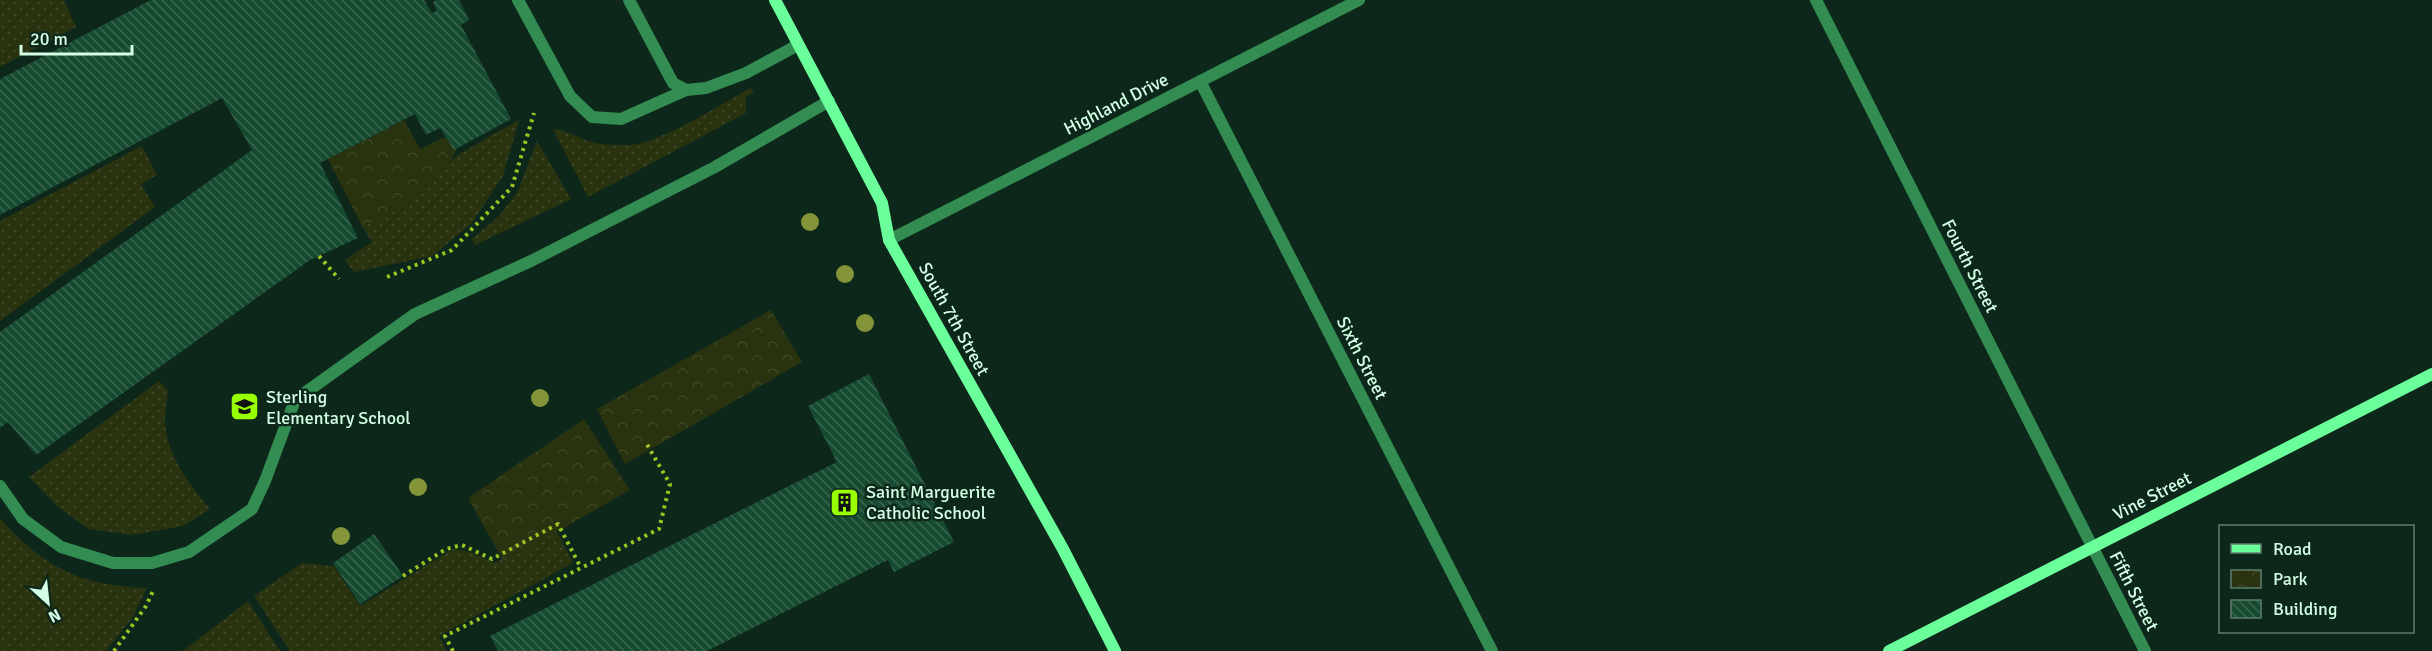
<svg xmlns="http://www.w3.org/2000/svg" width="2432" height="651" font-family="Signika,sans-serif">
  <defs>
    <pattern id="grass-dots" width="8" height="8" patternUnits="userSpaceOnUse" patternTransform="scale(1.5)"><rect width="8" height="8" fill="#29330f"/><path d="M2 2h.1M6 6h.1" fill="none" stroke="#3d4726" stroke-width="1.8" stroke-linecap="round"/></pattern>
    <pattern id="park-crowns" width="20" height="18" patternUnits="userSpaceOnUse" patternTransform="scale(1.5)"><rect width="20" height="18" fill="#29330f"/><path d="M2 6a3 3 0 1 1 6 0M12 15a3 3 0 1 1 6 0" fill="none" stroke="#3d4726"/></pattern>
    <pattern id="building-back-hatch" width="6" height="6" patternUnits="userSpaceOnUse" patternTransform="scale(1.5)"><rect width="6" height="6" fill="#174b31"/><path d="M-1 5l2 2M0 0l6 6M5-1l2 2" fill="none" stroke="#38664f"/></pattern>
  </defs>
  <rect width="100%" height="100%" fill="#0d281a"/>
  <path fill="url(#grass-dots)" d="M0 0H64L76 27 0 67Z
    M751 88 754 91 746 97V113L588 197 553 129C566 130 577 137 588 141 599 145 614 145 625 145 656 147 722 103 751 88Z
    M519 120 503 176 472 223 432 256 354 272 345 260 372 242 362 226 461 153Z
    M537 141 571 199 475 245 472 239 498 217 517 193Z
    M142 146 157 175 141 184 155 207 0 321V221Z
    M159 381 168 391C167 402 164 413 165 424 168 457 189 484 210 509L183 526 133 535 89 529 58 507 29 477Z
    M0 518C43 568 82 586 147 588L133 617 106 651H0Z
    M555 528 573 563 439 636 447 651H290L254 596 302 563 334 566 360 606 453 549 470 552 495 563Z
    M248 601 280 651H183Z"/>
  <path fill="url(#park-crowns)" d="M404 120 420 149 445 137 457 148C440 189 402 211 362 226L328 159Z
    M771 310 802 362 625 464 597 409Z
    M584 419 630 490 504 562 468 498Z"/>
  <path fill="url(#building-back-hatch)" d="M151 0H424L432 13 437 11 433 2 436 0H459L469 20 461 25 511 119 454 150 440 128 426 135 415 114 320 163 358 238 310 260 36 455 8 422 0 428V332L252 150 222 98 0 215V79Z
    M869 374 954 542 894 572 888 560 707 651H498L490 636 837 462 808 406Z
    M374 534 403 576 360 604 333 563Z"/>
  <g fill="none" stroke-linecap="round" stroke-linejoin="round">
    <path stroke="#9dc522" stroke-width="4" stroke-dasharray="3 4.5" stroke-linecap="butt" d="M319 256 339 279
      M387 277 452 250 512 187 534 113
      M403 576 446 549 462 545 492 559 558 524 581 568
      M114 651 146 606 154 589
      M453 651 445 636 659 529 670 484 645 441"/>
    <path stroke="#338c51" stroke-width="12" d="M518 0 570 96 592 117 621 119 686 90 706 88 746 73 798 45
      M629 0 673 83 686 90
      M0 486 23 519 61 547 113 563H152L189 552 252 509 265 481 295 400 415 314 531 261 715 167 829 101"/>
    <path stroke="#338c51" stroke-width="12" d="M1816 0 2145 651
      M1200 81 1492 651
      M889 240 1359 0"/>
    <path stroke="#6bff9c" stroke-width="12" d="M775 0 882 203 889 240 1063 549 1115 651
      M1889 651 2432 374"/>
  </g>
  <g fill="#839439">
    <circle cx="810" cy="222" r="9"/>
    <circle cx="845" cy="274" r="9"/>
    <circle cx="865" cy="323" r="9"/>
    <circle cx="540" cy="398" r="9"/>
    <circle cx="418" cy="487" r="9"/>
    <circle cx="341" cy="536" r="9"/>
  </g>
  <defs>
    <symbol id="school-square" viewBox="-11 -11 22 22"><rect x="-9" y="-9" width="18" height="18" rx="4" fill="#97ff00" stroke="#0d281a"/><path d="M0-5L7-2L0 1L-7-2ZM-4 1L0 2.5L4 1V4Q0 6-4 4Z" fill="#111"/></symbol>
    <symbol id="building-square" viewBox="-11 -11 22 22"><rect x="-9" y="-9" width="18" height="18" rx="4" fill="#97ff00" stroke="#0d281a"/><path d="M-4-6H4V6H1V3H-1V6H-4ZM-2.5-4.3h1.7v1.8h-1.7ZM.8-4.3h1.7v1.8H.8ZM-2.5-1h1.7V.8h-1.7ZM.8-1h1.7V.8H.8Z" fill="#111"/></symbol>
  </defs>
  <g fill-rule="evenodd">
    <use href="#school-square" x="228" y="390" width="33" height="33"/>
    <use href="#building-square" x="828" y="486" width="33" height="33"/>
  </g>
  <g text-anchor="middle" stroke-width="5" stroke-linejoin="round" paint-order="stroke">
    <g font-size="18" fill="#d4ffe6" stroke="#0d281a">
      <text transform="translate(1116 104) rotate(-27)" y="6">Highland Drive</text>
      <text transform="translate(1970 266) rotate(63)" y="6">Fourth Street</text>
      <text transform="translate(954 319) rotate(61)" y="6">South 7th Street</text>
      <text transform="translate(1362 358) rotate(63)" y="6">Sixth Street</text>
      <text transform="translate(2152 496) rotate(-27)" y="6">Vine Street</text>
      <text transform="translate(2134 591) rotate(63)" y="6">Fifth Street</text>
    </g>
    <g font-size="18" fill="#d4ffe6" stroke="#0d281a" text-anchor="start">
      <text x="266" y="403">Sterling<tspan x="266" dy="21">Elementary School</tspan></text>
      <text x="866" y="498">Saint Marguerite<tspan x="866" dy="21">Catholic School</tspan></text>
    </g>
  </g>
  <rect x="2219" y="525" width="195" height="108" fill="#0d281a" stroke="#5d7e6c" stroke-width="1.5"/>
  <rect x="2231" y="544" width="30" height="9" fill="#6bff9c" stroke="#5d7e6c" stroke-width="1.5"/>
  <text x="2273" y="555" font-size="18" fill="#d4ffe6">Road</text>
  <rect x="2231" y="570" width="30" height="18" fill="url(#park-crowns)" stroke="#5d7e6c" stroke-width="1.5"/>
  <text x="2273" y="585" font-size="18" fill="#d4ffe6">Park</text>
  <rect x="2231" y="600" width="30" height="18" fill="url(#building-back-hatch)" stroke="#5d7e6c" stroke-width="1.5"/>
  <text x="2273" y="615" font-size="18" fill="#d4ffe6">Building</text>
  <g transform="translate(48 603) rotate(153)" stroke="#0d281a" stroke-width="4.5" paint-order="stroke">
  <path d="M0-4.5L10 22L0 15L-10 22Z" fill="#d4ffe6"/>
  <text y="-9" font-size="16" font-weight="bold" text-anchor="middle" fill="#d4ffe6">N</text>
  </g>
  <path d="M21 45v9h111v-9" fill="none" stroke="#d4ffe6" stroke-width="3"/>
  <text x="30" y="45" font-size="18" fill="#d4ffe6" stroke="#0d281a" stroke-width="4.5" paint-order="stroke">20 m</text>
</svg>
